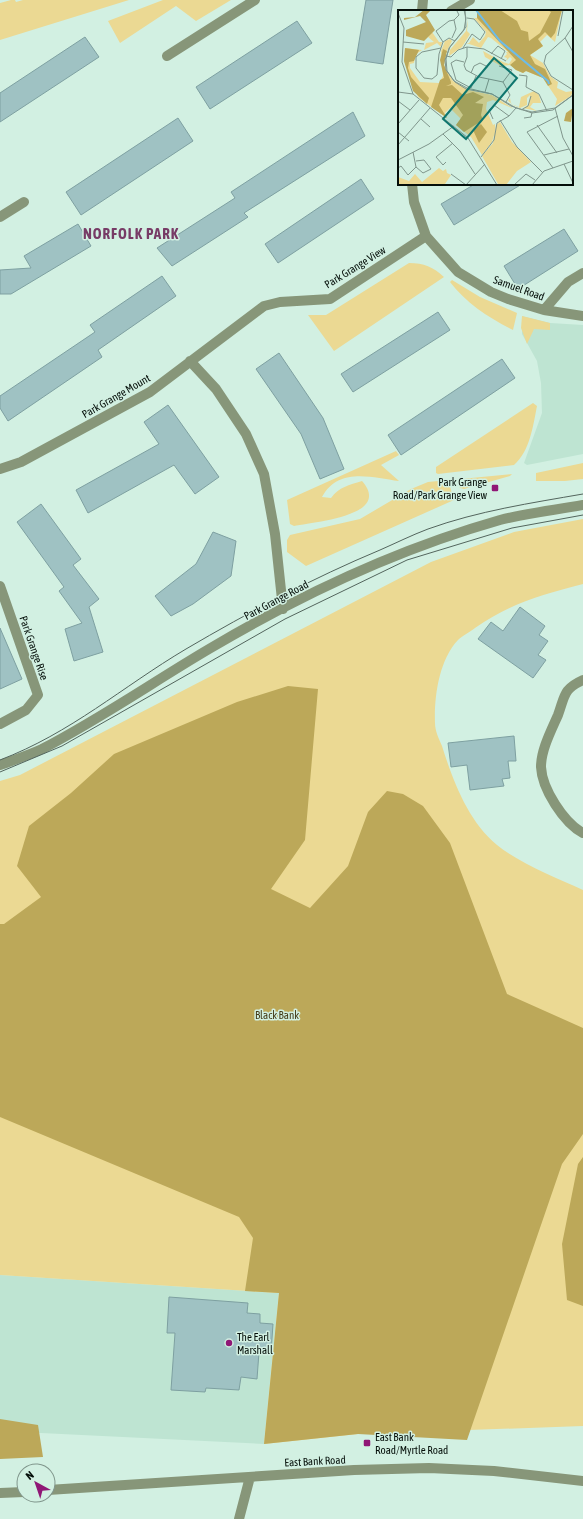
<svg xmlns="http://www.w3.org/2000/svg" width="583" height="1519" font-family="'Asap Condensed',sans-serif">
  <rect width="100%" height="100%" fill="#d2f0e2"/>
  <path fill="#bee4d2" d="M522 316 550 323 583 325V454L527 465 524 463 542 413 541 383 537 361 522 334Z
    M0 1275 279 1293 264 1444 0 1431Z"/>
  <path fill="#ebd993" d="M11 0H15L16 2 23 0H129L0 40V3Z
    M163 0H231L196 21 176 6 120 43 108 21Z
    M409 263C424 263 433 267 444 277L334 351 308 315H326Z
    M452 280 480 297 517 313 513 330C489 318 466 303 450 282Z
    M522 316 550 323V330L534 329 527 344 521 328Z
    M533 403 537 406C533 426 530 451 514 465L438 474 436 473V467Z
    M396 451 399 455 381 465 399 481C371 477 338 467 322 497L331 498C339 487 349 485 362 481 393 516 313 522 294 526L290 524 287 500Z
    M583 463V479L565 481H536V473Z
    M512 474 510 476 464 489 460 488 458 484 461 479Z
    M448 480 454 500 306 566 287 552V540L290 535 360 519 411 489 428 482Z
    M583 519V584C541 595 511 603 475 628 470 632 462 636 458 640 439 660 434 697 435 723 435 731 439 739 442 746 453 781 468 821 497 845 519 863 557 878 583 890V1426L358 1434 264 1444 279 1293 0 1275V781L20 775 431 562 514 532Z"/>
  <path fill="#bca859" d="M288 686 318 689 305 840 271 889 310 908 348 866 368 812 387 791 403 794 423 806 450 843 507 994 583 1028V1134L562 1164 467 1440 358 1434 264 1444 279 1293 245 1291 253 1238 239 1217 0 1117V924H4L41 897 17 866 29 826 71 793 114 754 237 702Z
    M583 1157V1306L567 1300 562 1244 578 1164Z
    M0 1419 38 1425 43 1457 0 1459Z"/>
  <path fill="#9fc2c3" stroke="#7ea0a1" d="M366 0H393L383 64 356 60Z
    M297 21 312 43 210 109 196 87Z
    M85 37 99 57 0 122V93Z
    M353 112 365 136 244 213 248 217 172 266 157 248 235 198 231 192Z
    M178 118 193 141 81 215 66 192Z
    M361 179 374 199 278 263 265 244Z
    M475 184H522L454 225 441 204Z
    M78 224 91 246 11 294H0V270L31 268 24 256Z
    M564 229 578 251 518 289 504 266Z
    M162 276 176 296 98 350 102 357 8 421 0 408V396L95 332 90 325Z
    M438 312 450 330 353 392 341 374Z
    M279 353 323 418 344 469 320 479 301 434 256 369Z
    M502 359 515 378 401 455 388 435Z
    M168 405 219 477 195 494 174 465 88 513 76 490 159 444 144 422Z
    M41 504 81 559 73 565 99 599 89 607 103 652 74 661 65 629 82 623 59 591 64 587 17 522Z
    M213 532 236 541 231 576 193 604 171 616 155 596 196 564Z
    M520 607 545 626 539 635 548 641 538 655 546 660 533 678 478 639 491 622 503 631Z
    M0 628 22 679 0 689Z
    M514 736 516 761H508L510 778 502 779 504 786 470 790 467 765 451 767 448 743Z
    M169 1297 248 1303 247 1313 260 1314V1323L273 1324 271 1353 259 1352 257 1379 241 1377 239 1390 206 1388 205 1392 171 1390 175 1333H167Z"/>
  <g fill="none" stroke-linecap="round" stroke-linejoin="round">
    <path stroke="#879679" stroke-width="10" d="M422 11 423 0
      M451 11 470 0
      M167 56 255 0
      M412 184 414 202 426 236 458 272 491 292 508 299 544 310 583 316
      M0 217 24 202
      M544 310 568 282 583 273
      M190 361 216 389 246 434 264 474 275 534 283 609
      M0 469 21 462 150 392 264 306 280 302 330 299 426 236
      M0 586 38 695 26 710 0 724
      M583 680C563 689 565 696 558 715 551 731 541 750 541 767 542 789 564 823 583 833
      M0 765C14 760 29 755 42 749 100 719 153 682 209 649 300 595 398 549 500 520 527 513 556 510 583 505
      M48 1490 354 1470 429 1468 494 1471 583 1481
      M0 1493 24 1492
      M239 1519 250 1477"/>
    <path stroke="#53655d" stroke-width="1" d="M0 760C71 733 122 687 186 649 249 612 313 578 380 550 396 543 412 535 428 529 478 511 531 503 583 494
      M0 772 62 746 285 619 407 560 512 528 583 515"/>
  </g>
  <g fill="#901776" stroke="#d2f0e2" stroke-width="1.5">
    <rect x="491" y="484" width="8" height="8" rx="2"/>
    <circle cx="229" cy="1343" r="4"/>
    <rect x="363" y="1439" width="8" height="8" rx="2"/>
  </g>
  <g text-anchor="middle" stroke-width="3" stroke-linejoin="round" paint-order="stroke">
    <g font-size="11" fill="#050f0a" stroke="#d2f0e2">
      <text transform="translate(355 267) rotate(-32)" y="4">Park Grange View</text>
      <text transform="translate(519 288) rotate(20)" y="4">Samuel Road</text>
      <text transform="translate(116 396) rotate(-30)" y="4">Park Grange Mount</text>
      <text transform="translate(276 600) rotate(-28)" y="4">Park Grange Road</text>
      <text transform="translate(34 648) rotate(71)" y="4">Park Grange Rise</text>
      <text transform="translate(315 1461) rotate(-3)" y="4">East Bank Road</text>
    </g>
    <g font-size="11" fill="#050f0a" stroke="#d2f0e2" text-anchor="start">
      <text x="487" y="486" text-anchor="end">Park Grange<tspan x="487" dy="13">Road/Park Grange View</tspan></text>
      <text x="237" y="1341">The Earl<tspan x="237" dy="13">Marshall</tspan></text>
      <text x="375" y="1441">East Bank<tspan x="375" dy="13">Road/Myrtle Road</tspan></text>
    </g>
    <g font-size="11" fill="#433a17" stroke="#d2f0e2">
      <text x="277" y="1019">Black Bank</text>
    </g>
    <g font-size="15" font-weight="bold" letter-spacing="1" fill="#773b66" stroke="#d2f0e2">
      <text x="131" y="239">NORFOLK PARK</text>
    </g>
  </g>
  <g transform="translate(398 10)">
    <rect width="175" height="175" fill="#d2f0e2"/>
    <path d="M79 0H164L157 32 149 25 142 32 145 36 132 45 145 53 152 66 160 72 159 78 168 82 175 81 173 86 157 96 159 89 145 68 128 61 125 63 118 60 113 55 103 56 87 47 85 41 105 52 111 54 114 49 112 47 108 51 109 48 106 47 109 44 108 42H110L93 28 90 27 83 38 68 33H71L75 27 81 33 87 26 88 22 76 8H79ZM70 9 69 21 72 24 64 37 51 46 52 40 68 21ZM34 22 41 32H44L43 37 39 33 26 40 28 33 36 32 30 27ZM52 29 54 31 48 43 46 55 55 71 71 80 94 85 116 99 95 90 89 92 88 99 95 115 97 114V122L94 132 84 145 73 127 58 115 63 109 52 98 47 103 49 108 20 87 6 51 7 38 24 40 17 45 16 53 12 54V58L22 72 41 73 45 66 43 41 47 31ZM136 81 141 85 143 93H135L132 97 139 101 125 98 131 95 132 85 129 88V95L122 98 115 95 110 91 112 88 113 94 121 97 123 87ZM102 112 114 132 133 152 119 161 108 175 100 174 84 146 95 133 98 115ZM41 158 45 161 48 159 49 163 53 165 47 174 0 175V167L11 171 17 164 24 172Z" fill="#ebd993"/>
    <path d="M26 0H33L28 5 37 20 26 31 8 26V20L28 12 22 6 6 10V8L17 7ZM79 0H102L119 11 123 20 130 22 131 31 142 23 153 2 150 0H164L157 23 153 28 147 22 140 29 145 36 132 45 137 54 147 59 154 74 150 76 145 68 128 61 125 63 118 60 112 55 118 50 79 8ZM7 38 21 40 16 51 11 52 10 58 13 67 31 88 29 94 15 81 6 51ZM45 39 49 41 46 55 53 72V74L48 76 54 75 65 85 75 82 86 87 77 93 85 94 83 105 85 110 66 122 58 115 65 105 53 88H45L41 95 49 108 33 97 42 70 46 68 42 50ZM175 98 173 112 166 111 168 103ZM83 114 89 122 81 133 75 120Z" fill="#bca859"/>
    <path fill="none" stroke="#6cbce9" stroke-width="2" d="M78 0 102 31 150 71 151 74"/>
    <path fill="none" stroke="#80968c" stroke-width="1" d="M66 0 68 8 66 20 52 37 47 50 48 60 57 72 68 79 94 84 113 96 134 103 155 100 175 85M67 0 68 17 51 38 48 49 49 61 56 71 69 78 94 84 118 98 134 102 157 98 175 85M0 3 6 18 4 52 15 84 70 128 99 175M175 16 167 28 148 45 146 53 153 66 175 80M160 26 165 0M54 28 58 19 56 10 61 5 59 1M167 28 175 42M5 32 26 34M45 32 38 21 51 11 56 10M69 37V47L66 55 68 60 81 67 105 72M43 38 24 42 18 47V58L26 68 34 69 39 65 41 44 45 32 51 28 57 31M65 38 74 24 82 30 87 22 76 9 69 8M93 44 100 36 107 41 103 49M48 46 53 47 60 40 69 37 86 39 108 51M66 52 58 50 53 53 58 70 73 78 78 66M101 56 114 60 105 72 112 85 108 92M73 63 76 56 82 53 90 57M121 65 129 66 128 77 141 84 149 101M0 82 15 84M87 82 91 69M0 91 12 100M157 98 165 128 175 146M123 100 130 96 133 86M126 108 133 107 134 102M23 109 32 117M95 109 91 100 96 95 111 106M102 110 119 137 145 163M0 114 21 90M139 115 159 143M0 122 11 131M45 124 62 141 77 164M0 135 32 98M15 142 18 157M146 145 171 139M83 147 96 130 99 113 111 106 118 98M0 150 31 134 56 116M48 152 45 155 38 147 55 133M166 154 175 173M18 157 25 163 33 159 26 150 18 151M0 158 3 156 10 165 18 157M155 158 129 122 160 106M53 164 68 175M68 175 87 154M116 175 128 164 137 170M134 175 146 161 175 151"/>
    <path fill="#0f766e" fill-opacity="0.15" stroke="#0f766e" stroke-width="2" d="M96 48 119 68 68 129 45 109Z"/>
    <rect width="175" height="175" fill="none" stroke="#050f0a" stroke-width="2"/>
  </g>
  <g transform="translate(36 1483) rotate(320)"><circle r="19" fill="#d2f0e2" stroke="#80968c"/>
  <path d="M0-3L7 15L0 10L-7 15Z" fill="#901776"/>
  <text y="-6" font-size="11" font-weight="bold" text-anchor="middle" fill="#050f0a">N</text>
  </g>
</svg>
